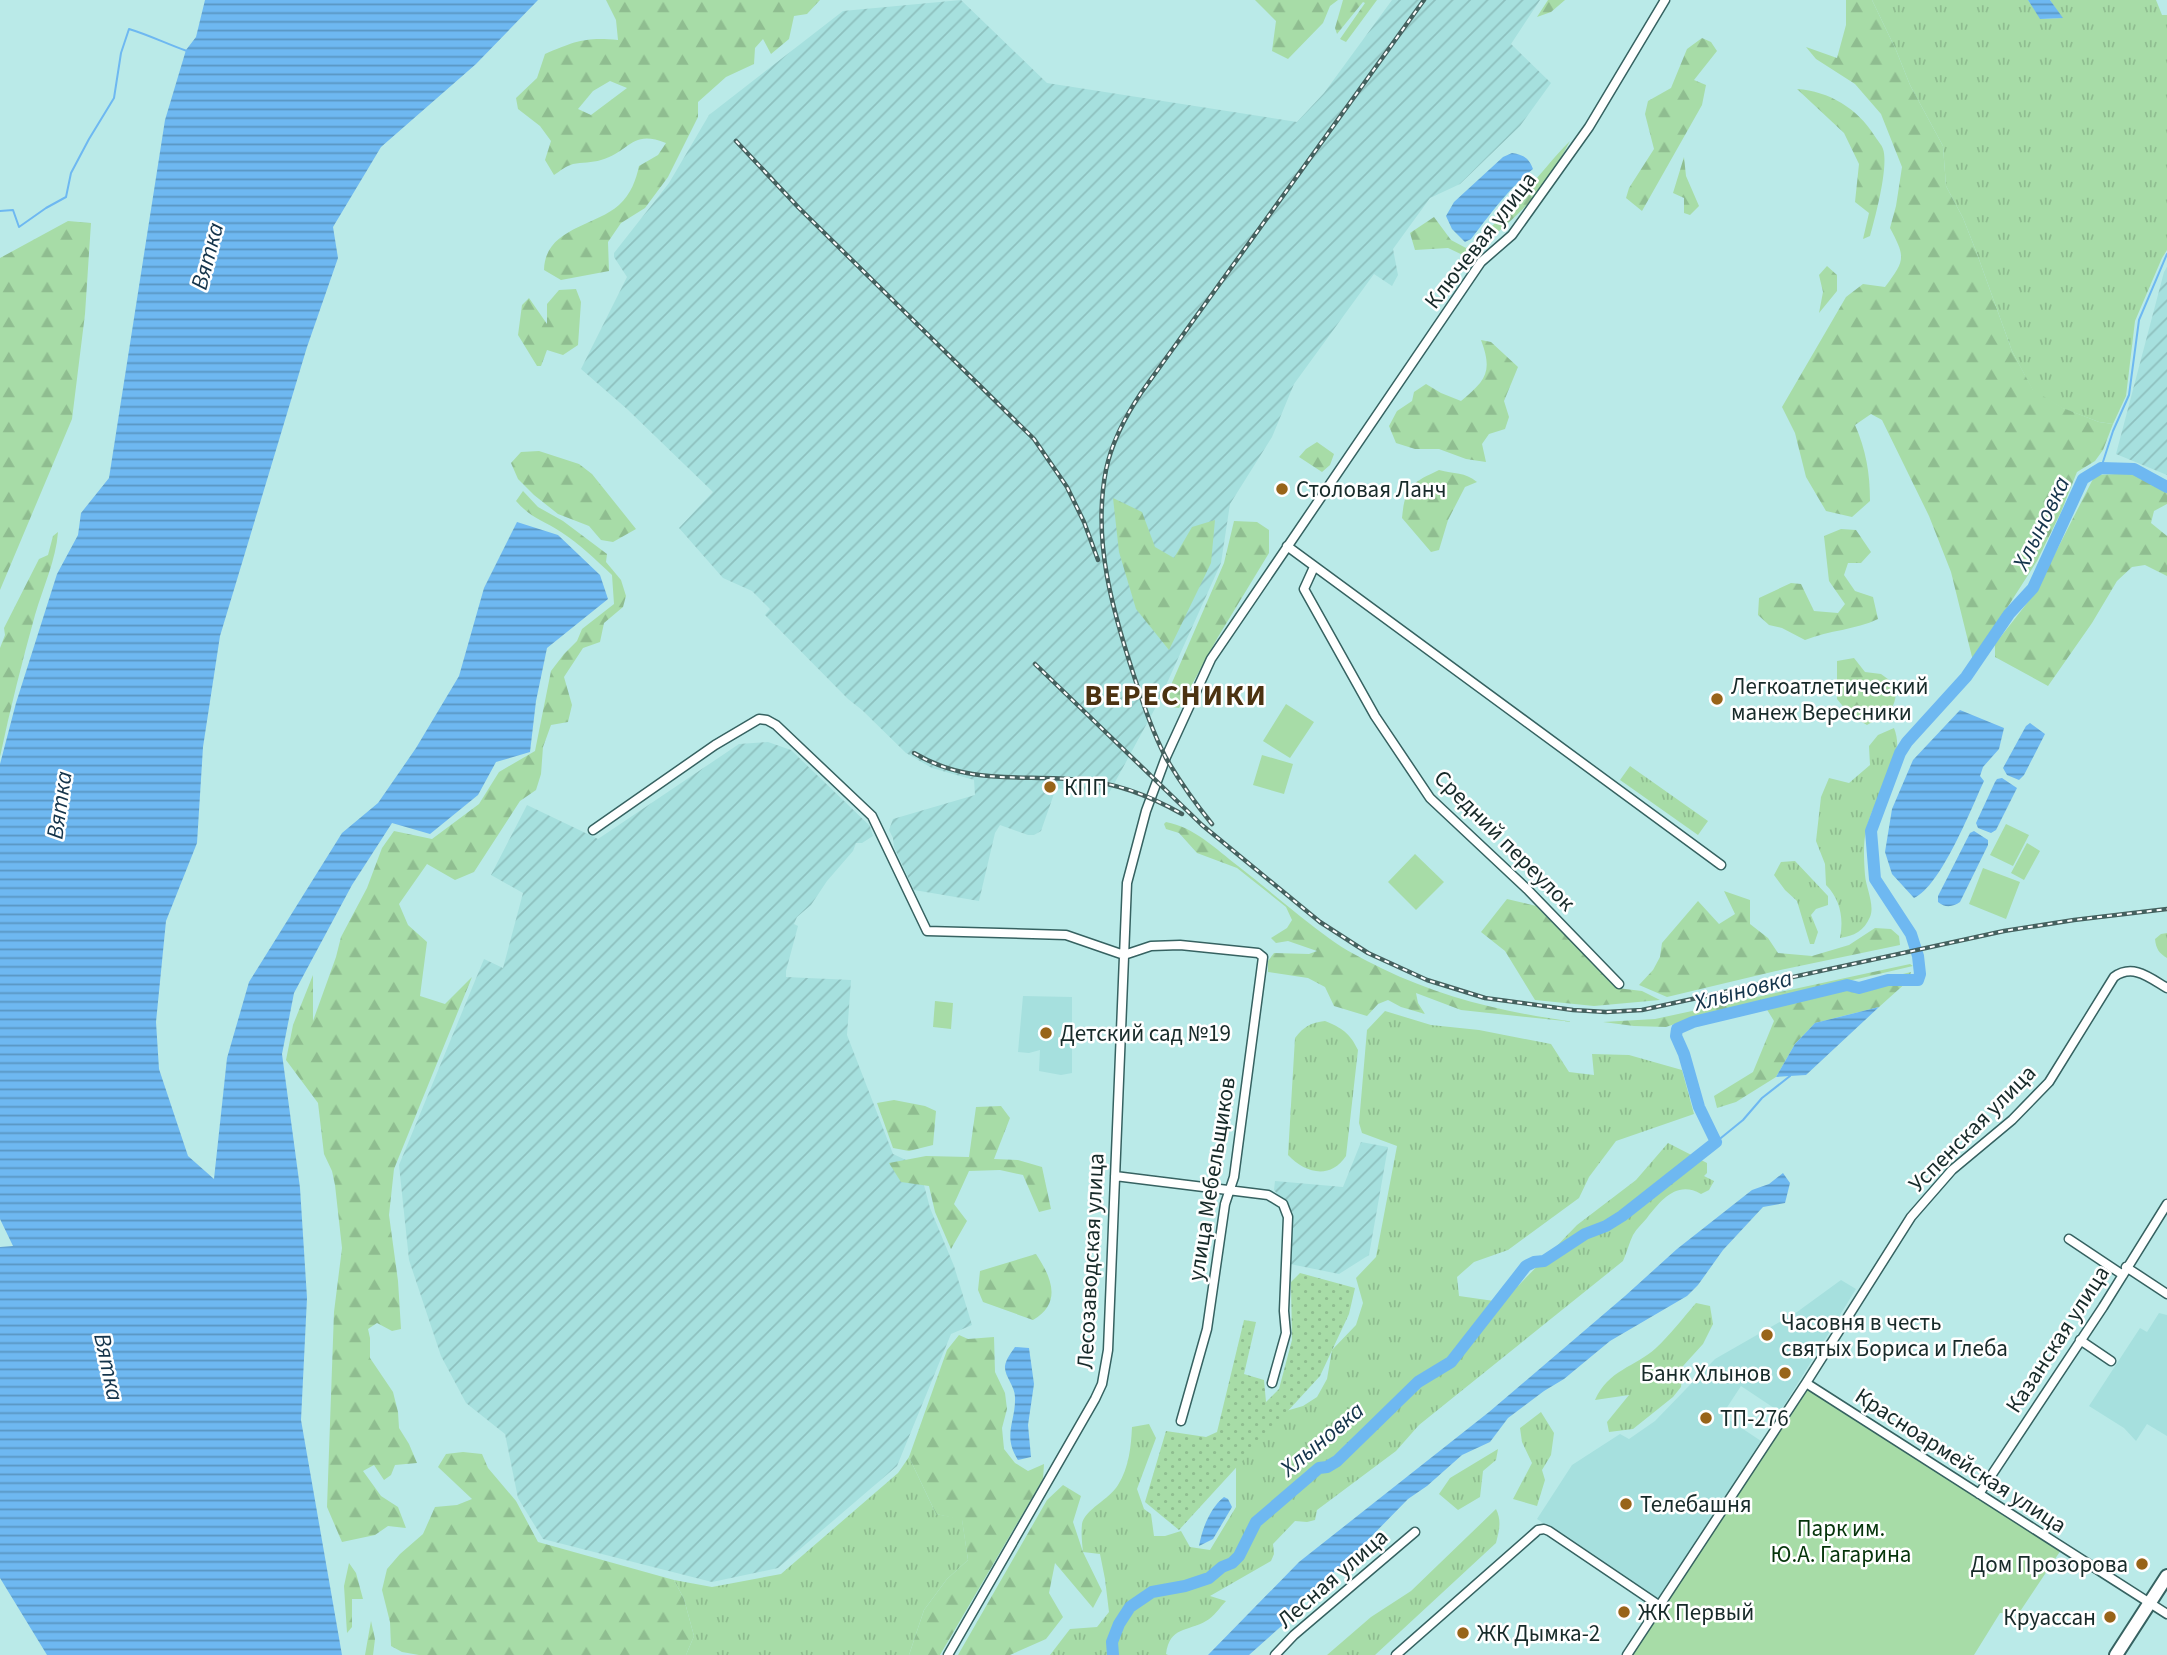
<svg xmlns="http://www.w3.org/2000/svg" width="2167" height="1655" font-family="'Source Sans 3',sans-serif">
  <defs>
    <pattern id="industrial-furrows" width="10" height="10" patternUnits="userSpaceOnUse" patternTransform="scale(1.75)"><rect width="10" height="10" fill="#a6e0de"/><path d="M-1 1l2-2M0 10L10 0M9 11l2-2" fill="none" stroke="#8ec0be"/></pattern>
    <pattern id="grass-tufts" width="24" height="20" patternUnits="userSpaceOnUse" patternTransform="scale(1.75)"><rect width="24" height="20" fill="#a7dca7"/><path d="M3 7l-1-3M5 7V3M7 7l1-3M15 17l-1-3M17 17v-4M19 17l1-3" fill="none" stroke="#8fbd90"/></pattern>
    <pattern id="forest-firs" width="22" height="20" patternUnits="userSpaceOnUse" patternTransform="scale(1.75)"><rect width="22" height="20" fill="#a7dca7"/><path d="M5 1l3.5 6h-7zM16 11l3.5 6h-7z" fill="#8fbd90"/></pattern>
    <pattern id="garden-dots" width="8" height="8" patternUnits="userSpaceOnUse" patternTransform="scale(1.75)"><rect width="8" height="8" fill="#a7dca7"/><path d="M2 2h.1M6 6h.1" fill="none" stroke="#8fbd90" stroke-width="1.8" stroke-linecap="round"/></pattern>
    <pattern id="water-rules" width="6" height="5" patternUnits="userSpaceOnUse" patternTransform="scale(1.75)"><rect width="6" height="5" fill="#6eb8f1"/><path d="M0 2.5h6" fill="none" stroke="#5996c3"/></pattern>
  </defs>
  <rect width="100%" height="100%" fill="#baeae8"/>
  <path fill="#a6e0de" d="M1023 996 1072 997V1073L1061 1075 1039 1071 1040 1050 1029 1053 1018 1052Z
    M1841 1280 1856 1289 1780 1412 1741 1386 1722 1415 1761 1441 1661 1598H1656L1537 1519 1572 1465 1620 1434 1629 1439 1655 1421 1715 1359 1797 1312Z
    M2159 1313 2167 1315V1436L2147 1424 2136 1441 2124 1428 2089 1406 2140 1328 2147 1332Z"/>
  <path fill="url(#industrial-furrows)" d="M961 0 1047 83 1297 122 1324 93 1392 0H1540L1511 44 1551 83 1520 126 1460 184 1430 198 1393 249 1398 275 1392 286 1374 274 1294 384 1272 437 1230 504 1221 563 1158 703 1108 795 1056 788 1041 831 1034 835H1028L1000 825 995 833 979 901 914 890 894 847 893 838 889 830 893 819 975 795 974 780 932 768 906 753 862 710 848 699 765 615 770 609 752 591 723 578 679 528 713 492 627 409 581 369 627 277 614 257V253L669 183 709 115 843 11Z
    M2167 267V475L2116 454 2164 272Z
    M768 742 791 750 870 826 873 836 862 843H856L853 851 827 881 811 905 797 917 794 924 798 926 786 971V977L851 980 847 1035 893 1154 919 1166 930 1208 954 1266 972 1325 951 1334 897 1466 778 1568 712 1582 543 1539 518 1498 505 1434 466 1403 441 1356 409 1260 399 1165 484 959 503 968 523 893 491 875 527 805 598 839 739 744Z
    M1361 1142 1388 1147 1369 1255 1339 1274 1290 1264 1293 1213 1274 1190 1275 1181 1343 1187Z"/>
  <path fill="url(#grass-tufts)" d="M1872 0H2028L2041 19 2062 18 2050 0H2156L2162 15H2167V250L2162 258 2135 321 2126 396 2113 424 2099 422 2062 408 2033 391 2012 351 1976 251 1963 218 1946 186 1943 146 1910 85 1896 50Z
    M1894 728C1908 763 1872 797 1866 831 1863 843 1864 862 1865 875 1866 888 1875 905 1870 917 1864 931 1854 936 1840 938 1844 918 1840 899 1826 885L1825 864 1816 841 1821 797 1829 778 1849 783 1870 765 1869 746 1878 735Z
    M1630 766 1708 821 1698 835 1620 780Z
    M1795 861 1828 896V905L1816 909 1811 915 1818 932 1814 944H1810L1797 901 1785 890 1774 875 1781 862Z
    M2167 933V958C2159 953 2156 949 2155 939L2161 934Z
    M1385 1011 1431 1025 1479 1030 1551 1044 1569 1072 1594 1075 1592 1054 1629 1055 1682 1070 1694 1114 1616 1141 1589 1177 1579 1198 1508 1250 1474 1262 1457 1277 1459 1296 1494 1301 1519 1285 1577 1225 1636 1180 1668 1143 1707 1163V1173L1704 1176 1714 1181 1709 1190 1701 1194C1677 1180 1661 1200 1647 1218 1643 1223 1637 1228 1633 1235 1629 1243 1627 1252 1623 1261L1419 1425 1396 1451 1317 1510 1315 1520 1307 1522 1295 1521 1273 1544 1274 1554 1271 1561 1210 1596 1226 1601C1220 1607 1214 1617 1206 1621 1187 1632 1170 1626 1166 1654L1168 1655H1050L1070 1629 1097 1627 1109 1612 1105 1579 1100 1554 1083 1552C1082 1543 1081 1533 1082 1524 1084 1510 1110 1499 1118 1485 1129 1467 1131 1447 1132 1427L1149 1424 1156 1438 1137 1489 1144 1509 1151 1514 1154 1536H1165L1181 1531 1190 1547 1210 1550 1236 1507V1460L1286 1411 1303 1406 1317 1397 1327 1379 1332 1350 1356 1325 1363 1303 1356 1278 1376 1257 1397 1146 1362 1133 1359 1123 1367 1030Z
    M1325 1021C1342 1028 1350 1033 1358 1050L1346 1156C1330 1180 1305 1173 1288 1155L1295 1038C1304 1026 1311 1023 1325 1021Z
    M1696 1303 1710 1306 1713 1324 1703 1344 1683 1366 1681 1387 1673 1397 1633 1429 1609 1432 1607 1422 1629 1395 1595 1400C1608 1370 1635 1367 1656 1348 1670 1335 1683 1318 1696 1303Z
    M1541 1412 1554 1433 1551 1455 1542 1470 1545 1480 1537 1506 1513 1499 1532 1463 1522 1442 1520 1428Z
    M1498 1449 1496 1460 1483 1471 1480 1497 1458 1510 1439 1494 1450 1478Z
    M909 1457 936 1514 962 1519 968 1560 947 1579 924 1610 909 1655H686L694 1636 684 1599 674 1580 712 1587 781 1574 898 1473Z
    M1496 1509C1502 1521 1499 1531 1496 1543L1375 1655H1327L1371 1617 1411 1591Z"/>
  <path fill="url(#forest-firs)" fill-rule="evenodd" d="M606 0H820L807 14 794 16 789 39 771 54 763 39 755 48 754 64 726 77 698 102V117L668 177 645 208 621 223 608 242 609 271 561 280 544 270C545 228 594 227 619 205 631 194 636 180 639 166L658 155 666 143C631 129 630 152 601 160 592 163 582 162 573 164 566 166 560 171 554 175L545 160 551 141 540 126 518 109 516 98 537 78 545 54C576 41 585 37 618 40L616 20ZM610 81 627 88 591 115 578 109 593 91Z
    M1255 0H1338L1330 6 1323 23 1288 59 1272 51 1276 21Z
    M1343 0H1377L1346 42 1340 39 1365 3 1363 2 1337 34 1335 28Z
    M1548 0H1565L1551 12 1537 17Z
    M1846 0H1872L1896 50 1910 85 1943 146 1946 186 1963 218 1976 251 2012 351 2033 390 2063 408 2099 422 2113 424 2103 450 2095 461 2077 472 2061 512 2037 561 1973 661 1951 572 1929 516 1882 420 1871 414 1855 425C1866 450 1870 473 1870 501L1852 517 1826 511 1806 477 1795 433 1782 407 1846 297 1863 284 1885 287C1905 260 1906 258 1890 228L1896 206 1902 167 1881 114 1855 84 1816 59 1806 47 1837 58 1846 25Z
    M1702 38 1711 42 1717 51 1694 80 1706 85 1702 105 1642 211 1626 198 1629 188 1654 149 1645 114 1648 101 1671 88 1687 49Z
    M1797 89C1829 91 1858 109 1874 135 1877 140 1882 145 1883 149 1889 166 1875 218 1870 236L1863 239 1869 213 1855 202 1859 164 1844 133Z
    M1570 141C1563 154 1556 167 1548 179 1531 205 1491 241 1465 256L1448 248 1415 250 1410 233 1434 217 1451 240 1466 248C1483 234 1500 220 1515 203 1534 183 1550 161 1570 141Z
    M1684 157 1686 176 1699 206 1690 215 1684 213V198L1673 193Z
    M68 221 91 223 85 314 72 419 0 590V258Z
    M1827 266 1837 275V291L1819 313 1823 292 1819 275Z
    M576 289 581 302 578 345 563 355 547 350 541 366H537L518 335 522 305 529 298 547 324V304L559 290Z
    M1481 340 1491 342 1518 367 1504 401 1509 417 1505 429 1489 434 1482 444 1486 462 1466 459 1439 449H1415L1396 443 1389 426 1397 411 1412 401 1414 392 1426 384 1441 393 1461 401C1486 380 1493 372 1481 340Z
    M1317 442 1334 454 1330 465 1322 472 1299 457 1306 449Z
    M539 451 579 464 592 474 636 529 613 542 601 540 589 526 558 514 534 495 518 479 511 463 521 452Z
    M1439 470C1454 474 1465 472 1477 482L1465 487 1448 520 1439 550 1431 552 1402 518C1405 487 1411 483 1439 470Z
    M2136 473 2167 491V504L2154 511 2151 523 2167 536V576L2145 565 2132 567 2117 581 2092 623 2048 686 1995 657V644L2035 593 2095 475Z
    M523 491 538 507 563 521 607 554 606 562 621 580 626 596 623 607 604 623 600 642 583 648 564 677 572 705 568 722 551 725 543 747 541 774 536 790 520 801 474 872 455 880 427 864 399 904 408 925 427 942 420 996 445 1004 472 977 394 1169 389 1215 398 1281 401 1329 392 1331 377 1323 368 1329 370 1338V1358L393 1392 398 1412 399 1428 409 1444 417 1463 395 1465 391 1475 384 1480 374 1465 363 1471 381 1496 398 1507 406 1528 388 1526 375 1535 342 1542 327 1507 334 1312 342 1248 335 1185 332 1171 324 1154 318 1103 286 1060 293 1025 313 975V1021L336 957 341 937 367 888 382 848 394 831 432 839 479 804 499 772 535 751 551 671 564 654 577 641 582 629 614 604 612 575C596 560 580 544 561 532 543 520 532 519 516 501Z
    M1113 498 1142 512 1155 547 1174 558 1192 527 1215 520 1211 563 1169 650 1136 609 1119 552Z
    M1234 521 1257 522 1269 530V553L1218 637 1179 708 1172 707 1164 701 1224 563Z
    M1841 529 1856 530 1871 552 1861 563H1848L1844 575 1855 591 1873 597 1878 619C1855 630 1830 630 1805 640L1782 628 1769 625 1758 615 1759 598 1791 583 1801 584 1814 611 1838 613 1845 604 1829 581 1824 536Z
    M58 532C56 560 43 587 35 615 22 662 10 709 0 757V648L5 635 4 628 39 559 48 555 53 536Z
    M1854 658 1865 672 1881 674 1896 685C1897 710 1888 714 1867 725L1850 715 1837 699V661Z
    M1166 822C1194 827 1216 849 1238 866 1269 890 1298 916 1330 939 1345 950 1363 959 1381 968 1445 999 1505 1012 1574 1022L1461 1010 1416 993 1418 1003 1425 1014 1401 1007 1388 1000 1378 1004 1367 1016 1334 1006 1325 987 1308 978 1268 972V961L1274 953 1309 954 1317 951 1288 941 1276 943 1271 938 1287 928 1292 920 1286 907 1237 868 1197 853 1179 833 1166 829 1164 824Z
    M1724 891 1750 900V924L1768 938 1778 953 1812 956 1849 945 1875 928 1891 929 1899 936 1900 945 1776 971 1667 997 1639 985 1653 970 1660 957 1662 943 1698 901 1719 924 1735 914Z
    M1507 899 1536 906 1617 988 1642 991 1660 1000 1594 1006 1535 1000 1505 951 1481 932Z
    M1910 964 1913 966 1695 1017 1666 1027 1634 1026 1603 1022 1655 1019Z
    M1911 972 1908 981 1879 1007 1815 1023 1795 1044 1776 1077 1736 1102 1717 1108 1714 1096 1753 1072 1774 1021 1766 1008Z
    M894 1100 925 1106 936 1111 933 1145 909 1151 893 1148 877 1103Z
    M1001 1106 1010 1118 994 1159 1018 1160 1042 1167 1051 1209 1039 1212 1023 1175 1000 1170 969 1171 954 1204 967 1221 951 1249 935 1212 929 1186 901 1182 889 1163 926 1156 969 1157 976 1107Z
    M1036 1254C1051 1277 1063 1302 1033 1320L983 1302 978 1290 980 1271Z
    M959 1335 968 1339 994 1337 995 1372 1005 1393 1007 1409 1002 1428 1004 1449 1015 1463 1028 1471 1044 1464 1043 1479 940 1655H909L924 1610 947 1579 968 1560 962 1520 936 1514 909 1457 947 1350Z
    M463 1452 482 1454 488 1468 516 1501 538 1542 674 1580 684 1599 694 1636 686 1655H419L402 1652 391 1646 390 1622 382 1590 387 1569 400 1554 423 1534 435 1507 457 1505 472 1499 438 1467 446 1454Z
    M1063 1485 1081 1496 1073 1522 1083 1552 1102 1591 1093 1608 1055 1563 1049 1593 1063 1617 1046 1639 1010 1655H958L1047 1500Z
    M349 1563 356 1573 363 1599H352V1627L347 1633 344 1586Z
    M371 1621 375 1639 373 1655H365Z"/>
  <path fill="#a7dca7" d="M1286 704 1314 722 1290 758 1263 741Z
    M1262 755 1293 764 1284 794 1253 785Z
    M2006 824 2029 835 2013 866 1990 855Z
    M2027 843 2040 851 2024 880 2011 873Z
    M1415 854 1444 882 1416 910 1388 882Z
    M1983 868 2020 882 2006 919 1969 904Z
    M935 1001 953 1003 951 1029 933 1027Z
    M1809 1389 2063 1547 2019 1613H2000L1974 1655H1631L1802 1393Z"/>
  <path fill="url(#garden-dots)" d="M1300 1273 1355 1288 1349 1314 1320 1376 1179 1530 1145 1502 1166 1431 1206 1437 1217 1432 1244 1320 1256 1322 1244 1374 1264 1380 1266 1402 1279 1389 1292 1340 1291 1282Z"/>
  <path fill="url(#water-rules)" d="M205 0H538L476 64 381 147 333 227 338 258 307 347 220 636 203 747 197 843 166 921 156 1022 159 1069 188 1156 214 1179 227 1058 249 982 342 833 378 803 416 748 459 676 484 588 517 522 558 535 600 575 608 599 547 648 536 701 530 752 496 762 478 795 430 834 392 823 352 885 294 993 282 1054 300 1188 307 1298 301 1420 342 1655H47L0 1578V1247L13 1246 0 1219V764L16 703 57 574 78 535 81 513 109 478 165 120 186 50 196 37Z
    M2028 0H2050L2063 18 2040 19Z
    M1512 153C1524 155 1529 158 1533 169 1508 189 1490 214 1471 239L1465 242 1452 229 1446 216 1454 202 1503 157Z
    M1960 710 2004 728 1999 749 1983 767 1980 776 1984 781C1971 809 1941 886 1914 898L1892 874 1885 852 1892 809 1913 760Z
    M2030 723 2045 734 2024 775 2019 780 2007 775 2003 768 2026 726Z
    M2002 778 2017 788 1996 830 1991 833 1978 828 1976 823 1995 782 1997 779Z
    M1974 831 1988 840V845L1960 902C1953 907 1945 908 1938 902V896L1967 839 1970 833Z
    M1879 1007 1806 1075 1776 1077 1795 1044 1815 1023Z
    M1783 1173 1790 1183 1785 1203 1763 1207 1723 1250 1698 1285 1687 1296 1610 1341 1564 1379 1544 1391 1508 1418 1490 1442 1462 1455 1427 1486 1408 1499 1361 1547 1307 1597 1287 1621 1249 1655H1208L1299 1562 1489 1412 1625 1296 1677 1249 1752 1190 1769 1184Z
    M1015 1347 1029 1348 1034 1384 1028 1425 1031 1457 1018 1460C1002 1435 1016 1422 1015 1397 1015 1386 1004 1376 1005 1366 1006 1359 1011 1353 1015 1347Z
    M1224 1497 1228 1499 1232 1507 1213 1539 1199 1546C1202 1529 1210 1508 1224 1497Z"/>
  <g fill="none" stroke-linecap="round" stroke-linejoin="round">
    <path stroke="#6eb8f1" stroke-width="2" d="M0 211 13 210 19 227 46 208 66 197 71 173 89 139 114 98 121 53 129 29C149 35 167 44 187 51
      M2101 468 2113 431 2129 395 2139 320 2167 254
      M1716 1142 1743 1120 1762 1098 1790 1076"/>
    <path stroke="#6eb8f1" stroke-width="12" d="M1113 1655 1112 1642 1119 1624 1130 1607 1152 1592 1185 1586 1209 1578 1222 1567 1232 1563 1239 1556 1256 1522 1319 1468 1327 1467 1337 1461 1418 1382 1451 1362 1526 1266 1534 1262 1544 1261 1585 1234 1606 1226 1622 1216 1716 1142 1699 1107 1684 1054 1676 1036 1677 1029 1693 1022 1847 985 1859 988 1888 980H1918L1920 974 1918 956 1911 934 1875 879 1871 831 1900 753 1907 742 1966 677 2009 614 2033 588 2083 479 2101 468 2134 469 2167 487"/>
    <defs>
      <path id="street" d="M1287 546 1721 865
        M1314 567 1304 589 1375 716 1430 798 1527 889 1619 984
        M593 830 715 745 759 719 767 720 776 725 872 816 927 931 1066 935 1124 955
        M1124 955 1151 946 1180 945 1258 953 1263 957 1234 1177 1225 1204 1207 1329 1181 1421
        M1115 1176 1268 1195 1283 1204 1288 1217 1284 1311 1286 1333 1272 1383
        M2069 1239 2123 1275
        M2126 1267 2167 1294
        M2080 1340 2111 1361
        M1806 1383 2167 1614
        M1979 1494 2103 1307 2167 1204
        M948 1655 1095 1399 1102 1384 1108 1350 1127 883 1146 811 1166 757 1211 659 1481 262 1512 235 1589 127 1665 0
        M1275 1655 1294 1635 1415 1532
        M1396 1655 1538 1530 1544 1529 1549 1531 1660 1606
        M1627 1655 1806 1383 1911 1217 1952 1170 2012 1120 2049 1082 2114 977C2133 963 2150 978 2167 988"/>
      <path id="primary" d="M2116 1655 2167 1576"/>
    </defs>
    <use href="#street" stroke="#366261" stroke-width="11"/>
    <use href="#primary" stroke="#366261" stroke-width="16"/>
    <use href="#street" stroke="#fff" stroke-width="8"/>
    <use href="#primary" stroke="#fff" stroke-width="12"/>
    <defs>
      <path id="rail" d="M736 141 799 208 1034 439 1067 487 1084 522 1098 560
        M1035 664 1202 825 1320 922 1368 953 1427 980 1485 998 1573 1010 1606 1012 1642 1010 2004 931 2074 920 2167 909
        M914 753C969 786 1021 774 1081 780 1118 783 1150 796 1182 814
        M1212 824C1195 803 1180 782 1166 758 1153 733 1144 706 1135 679 1113 612 1092 541 1106 470 1112 441 1125 417 1141 393L1424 0"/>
    </defs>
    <use href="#rail" stroke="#45615f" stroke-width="4.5"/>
    <use href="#rail" stroke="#fff" stroke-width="2" stroke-dasharray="5" stroke-linecap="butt"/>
  </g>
  <g fill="#986419" stroke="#fff" stroke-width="2.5">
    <circle cx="1282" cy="489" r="7"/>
    <circle cx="1717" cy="699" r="7"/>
    <circle cx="1050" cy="787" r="7"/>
    <circle cx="1046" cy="1033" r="7"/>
    <circle cx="1767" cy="1335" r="7"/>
    <circle cx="1785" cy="1373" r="7"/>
    <circle cx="1706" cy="1418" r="7"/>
    <circle cx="1626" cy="1504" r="7"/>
    <circle cx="2142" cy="1564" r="7"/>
    <circle cx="1624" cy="1612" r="7"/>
    <circle cx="2110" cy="1617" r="7"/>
    <circle cx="1463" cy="1633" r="7"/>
  </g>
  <g text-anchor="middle" stroke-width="5" stroke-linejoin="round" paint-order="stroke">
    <g font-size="23" fill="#172a29" stroke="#fff">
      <text transform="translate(1480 240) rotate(-52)" y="8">Ключевая улица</text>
      <text transform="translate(1505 840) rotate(45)" y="8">Средний переулок</text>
      <text transform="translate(1972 1128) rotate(-45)" y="8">Успенская улица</text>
      <text transform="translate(1211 1179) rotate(-81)" y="8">улица Мебельщиков</text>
      <text transform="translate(1090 1261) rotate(-87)" y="8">Лесозаводская улица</text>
      <text transform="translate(2057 1339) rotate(-57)" y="8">Казанская улица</text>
      <text transform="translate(1961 1460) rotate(33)" y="8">Красноармейская улица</text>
      <text transform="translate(1332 1578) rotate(-41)" y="8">Лесная улица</text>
    </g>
    <g font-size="23" fill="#172a29" stroke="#fff" text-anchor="start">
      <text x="1296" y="497">Столовая Ланч</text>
      <text x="1731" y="694">Легкоатлетический<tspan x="1731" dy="26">манеж Вересники</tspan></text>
      <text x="1064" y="795">КПП</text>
      <text x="1060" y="1041">Детский сад №19</text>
      <text x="1781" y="1330">Часовня в честь<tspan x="1781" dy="26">святых Бориса и Глеба</tspan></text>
      <text x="1771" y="1381" text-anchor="end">Банк Хлынов</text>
      <text x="1720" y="1426">ТП-276</text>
      <text x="1640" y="1512">Телебашня</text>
      <text x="2128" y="1572" text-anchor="end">Дом Прозорова</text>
      <text x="1638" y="1620">ЖК Первый</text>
      <text x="2096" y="1625" text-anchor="end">Круассан</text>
      <text x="1477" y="1641">ЖК Дымка-2</text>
    </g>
    <g font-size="23" fill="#05340a" stroke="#fff">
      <text x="1841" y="1536">Парк им.<tspan x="1841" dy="26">Ю.А. Гагарина</tspan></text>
    </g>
    <g font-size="24" font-style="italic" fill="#14344b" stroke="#fff">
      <text transform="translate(207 256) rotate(-75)" y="8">Вятка</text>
      <text transform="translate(2041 523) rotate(-64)" y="8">Хлыновка</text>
      <text transform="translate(59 805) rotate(-82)" y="8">Вятка</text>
      <text transform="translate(1743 990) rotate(-15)" y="8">Хлыновка</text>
      <text transform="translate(109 1367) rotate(78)" y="8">Вятка</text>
      <text transform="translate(1322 1439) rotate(-40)" y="8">Хлыновка</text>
    </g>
    <g font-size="30" font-weight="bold" letter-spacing="2" fill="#4c3211" stroke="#fff">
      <text x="1176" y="705">ВЕРЕСНИКИ</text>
    </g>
  </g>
</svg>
